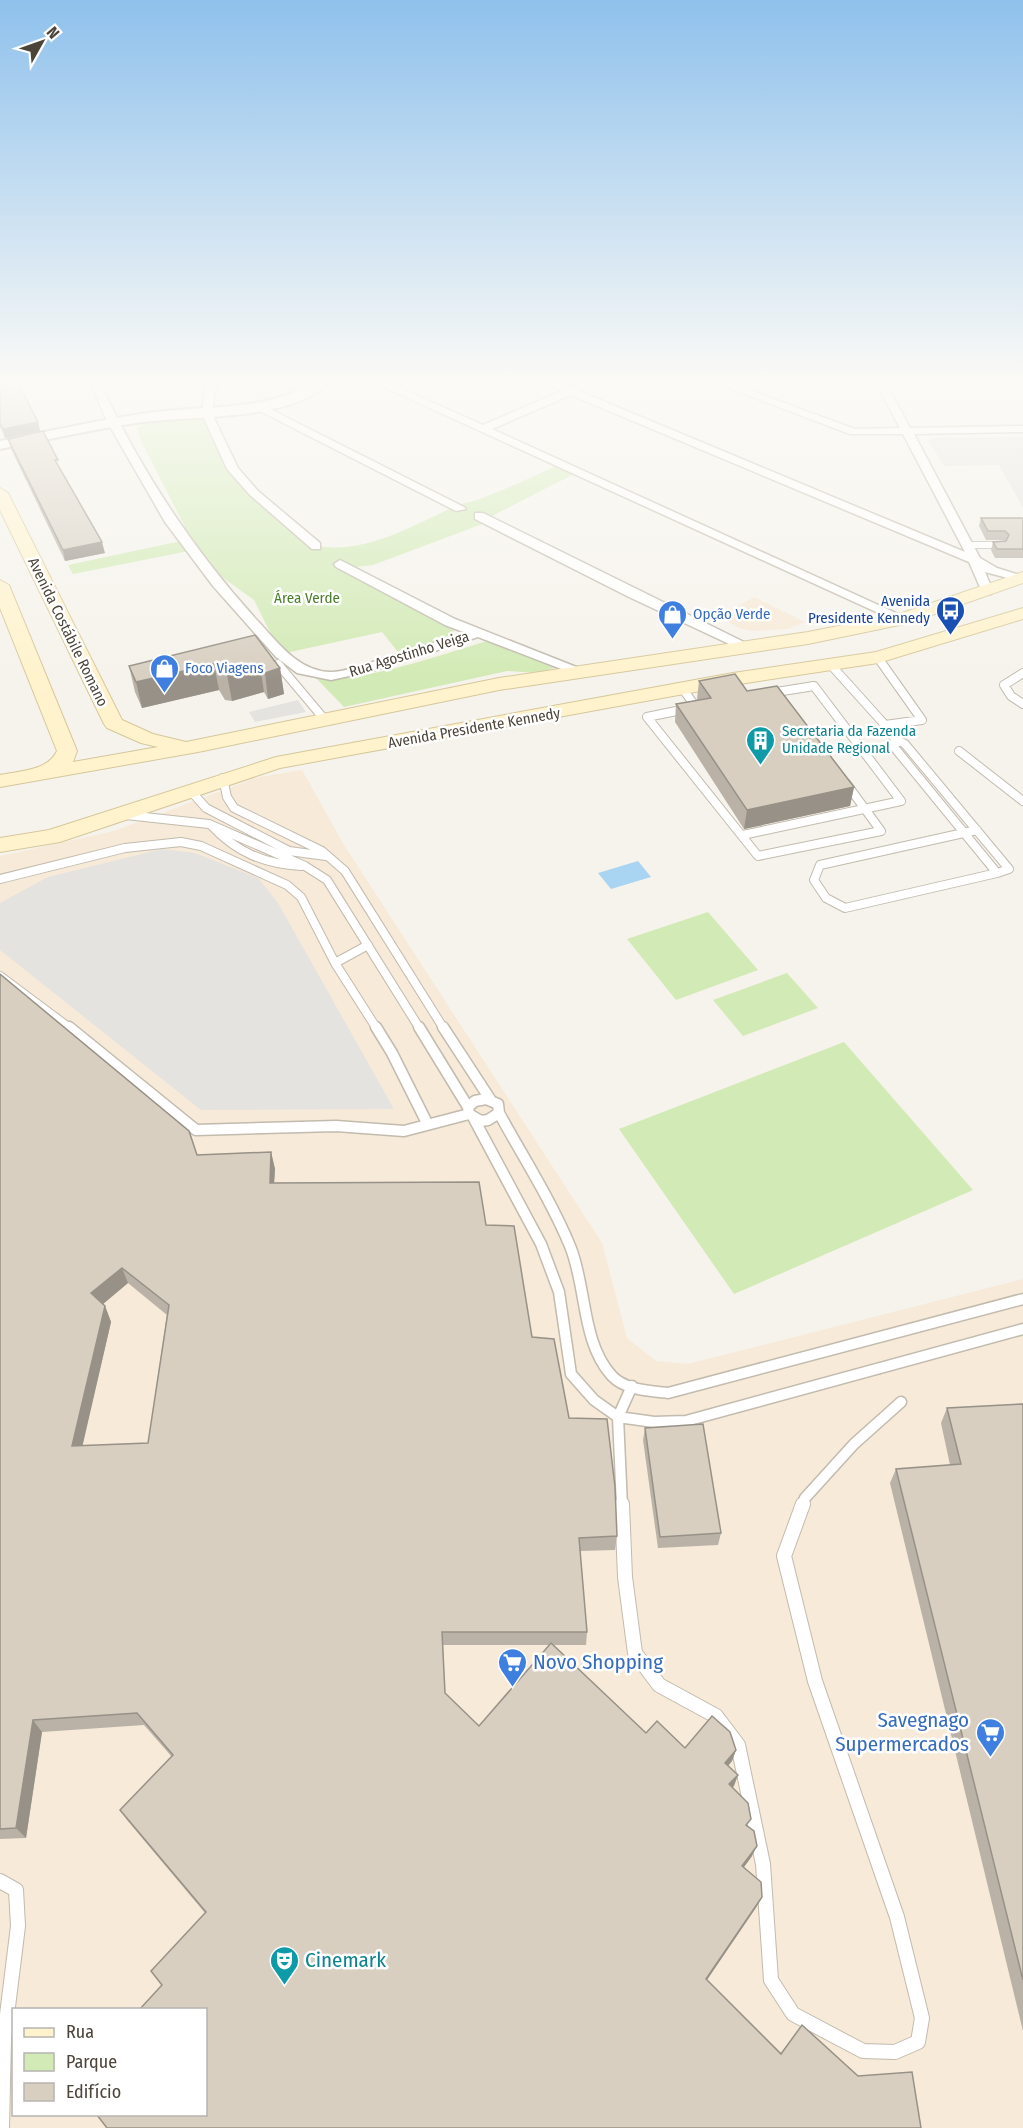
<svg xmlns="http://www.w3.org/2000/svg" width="1023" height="2128" font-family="'Fira Sans Condensed',sans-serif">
  <rect width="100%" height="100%" fill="#f6f3ec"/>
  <path fill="#f7ead8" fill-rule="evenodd" d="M754 597 805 622 788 629 752 631 741 629 718 617Z
    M302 770 344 845 602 1243 627 1338 656 1361 688 1364 1023 1279V2128H0V856L114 831 259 777ZM14 2010H206V2114H14Z"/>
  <path fill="#d2eab5" d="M191 417 202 419 210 424 242 480 316 546C367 554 409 527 454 507 462 503 472 502 480 499 507 489 534 476 560 464L578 472 486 519 485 523 373 565 346 568 454 625 453 637 398 652 382 632 281 654 254 600 204 564 140 439 137 428 146 420Z
    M181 541 189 551 73 574 68 565Z
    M494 639 542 653 553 660 554 668 538 673 507 671 344 707 315 677C360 685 448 652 494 639Z
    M708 912 758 970 676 1000 627 939Z
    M787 973 818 1008 743 1036 713 1000Z
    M844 1042 973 1190 734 1294 619 1129Z"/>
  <path fill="#e5e3e0" d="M1023 437V508L999 465 944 466 928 440 933 438Z
    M298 700 306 712 255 722 249 712Z
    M162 849 195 853 258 878 278 903 394 1109 201 1110 0 950V903L48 877Z"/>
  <path fill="#a9d4f2" d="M638 861 651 877 611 889 598 873Z"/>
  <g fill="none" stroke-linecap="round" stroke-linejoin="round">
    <defs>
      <path id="service-far3" d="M968 545H1002
        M878 657 882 663"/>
      <path id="service-far2" d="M278 664 325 720
        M831 665 885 725 922 720 881 662
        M1023 673 1004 685 1011 696 1023 704
        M682 688 696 707 647 717 758 856 881 831 846 783
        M885 725 895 739
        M895 739 905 744 1009 869 997 873 894 747Z
        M959 751 1023 801
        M223 778 227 797 234 808 322 851 345 871 444 1029
        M190 790 206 808 289 851 326 856
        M126 815 209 824 305 866 327 880 420 1029
        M211 825C236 852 264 864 301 866
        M977 830 820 865 814 880 826 898 845 908 997 873
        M743 835 901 801 814 686 770 693
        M0 879 125 848 181 842 201 846 287 885 301 897 335 963 377 1029
        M335 963 368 945
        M0 976 71 1029"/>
      <path id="service-far1" d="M69 1027 196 1130 336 1126 404 1131 469 1114
        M376 1027 392 1053 427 1123
        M419 1027 468 1107
        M443 1027 490 1099
        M486 1099 498 1104 499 1113 488 1120 481 1121 469 1114 468 1107 475 1101Z
        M499 1113C523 1157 551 1200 570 1246 587 1287 581 1342 612 1376 625 1390 650 1391 668 1393L1023 1299
        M474 1119 541 1244 559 1292 571 1374 594 1400 618 1417 654 1422 686 1421 1023 1329
        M622 1506 618 1417 632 1386
        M802 1506 805 1498 854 1444 901 1402"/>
      <path id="service" d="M622 1504 625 1577 635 1653 659 1685 716 1716 738 1745 763 1864 771 1980 793 2014 863 2051 895 2052 918 2042 922 2018 897 1917 815 1681 784 1556 803 1504
        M0 1881 16 1890 18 1926 4 2039 2 2128"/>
      <path id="minor" d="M90 383H100C140 469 191 547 255 618 276 640 297 671 330 672 346 672 365 664 379 660 408 651 437 642 466 633L445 625 336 567 334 564 340 560 455 619 589 672 587 675H577L478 637 372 671 331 680 297 673 276 657 213 586 165 522 108 423Z
        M206 383H216L212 414 238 468 258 491 320 543V549H312L250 495 227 469 202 414Z
        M375 383H389L483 425 562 391 546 383H560L570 387 580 383H594L579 391 965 552 903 434H850L715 383H730L855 429 900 428 876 383H886L910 428 1023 426V432L914 434 980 558 997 568 1023 576V582L985 572 993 591 991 594H983L969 562 571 395 492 429 909 619 903 623 898 622Z
        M260 404 464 507 466 509 456 511 256 409 255 407Z
        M475 513H483L756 648 749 652 744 651 629 597 475 519Z"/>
      <path id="tertiary" d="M312 383H327C293 422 186 415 136 423 90 430 45 440 0 449V441C51 431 103 419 155 412 209 405 263 412 312 383Z"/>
      <path id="secondary" d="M0 488 8 493 122 720 153 734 186 742 499 678 808 632 899 614 1023 572V583L909 623 808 644 499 690 198 752 0 787V775C19 771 48 771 57 751L0 608V580L9 585 77 751 73 762 158 747 141 743 107 728 104 724 0 510Z
        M1023 608V619L878 663 733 685 280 768 60 842 0 852V838L49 830 276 757 733 673 876 652Z"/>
    </defs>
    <use href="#service-far3" stroke="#c2bbae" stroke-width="8"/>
    <use href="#service-far2" stroke="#c2bbae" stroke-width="10"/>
    <use href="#service-far1" stroke="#c2bbae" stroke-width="13"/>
    <use href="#service" stroke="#c2bbae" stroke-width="16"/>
    <use href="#minor" stroke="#c2bbae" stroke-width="3"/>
    <use href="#tertiary" stroke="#c2bbae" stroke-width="4"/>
    <use href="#secondary" stroke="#d6c79b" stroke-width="2"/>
    <use href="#service-far3" stroke="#fff" stroke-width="6"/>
    <use href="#service-far2" stroke="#fff" stroke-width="8"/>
    <use href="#service-far1" stroke="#fff" stroke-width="10"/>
    <use href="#service" stroke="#fff" stroke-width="14"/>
    <use href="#minor" fill="#fff" fill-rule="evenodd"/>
    <use href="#tertiary" fill="#fff" fill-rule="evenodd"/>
    <use href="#secondary" fill="#fff3cd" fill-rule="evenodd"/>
  </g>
  <path fill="#bab2a6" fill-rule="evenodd" d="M0 383 38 422 40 431 5 438 0 427Z
    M8 439 60 468 105 553 65 561 11 449Z
    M981 518H1023V558H995L991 550 993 542 1005 541 1003 540H986L979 526Z
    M255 635 280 668 284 694 268 699 264 692 232 701 225 700 219 690 142 708 135 692 129 666Z
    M699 681 747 691 854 787 850 806 744 829 675 722 676 704 698 700 697 699Z
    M0 974 197 1155 271 1152 275 1169 274 1183 486 1225 532 1337 569 1418 617 1536 615 1550 580 1551 587 1632 586 1645H554L646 1733 685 1748 736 1750 732 1761 728 1766 738 1775 732 1788 748 1826 752 1856 744 1867 757 1906 707 1980 781 2053 802 2025 858 2076 921 2128 162 1985 205 1913 127 1820 120 1810 172 1757 144 1725 42 1732 26 1838 0 1839ZM128 1283 167 1315 148 1443 82 1446 111 1322 105 1306 103 1304ZM443 1645H549L479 1726 445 1694Z
    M1023 1404V2031L890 1483 896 1469 950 1465 941 1423 947 1408Z
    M645 1428 721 1533 718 1545 658 1548 643 1440Z"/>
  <path fill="#979187" d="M38 422 40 431 5 438 3 429Z
    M102 542 105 553 65 561 63 550Z
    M214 664 219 690 142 708 136 682Z
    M260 666 264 692 232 701 227 675Z
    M280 668 284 694 268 699 265 673Z
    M854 787 850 806 744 829 747 810Z
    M271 1152 275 1169 273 1200 270 1183Z
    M122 1268 128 1283 97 1309 91 1293Z
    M105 1306 111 1322 79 1461 72 1446Z
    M33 1720 42 1732 26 1838 16 1828Z
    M736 1750 732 1761 721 1774 725 1763Z
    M738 1775 734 1786 725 1795 729 1784Z
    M757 1846 752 1856 738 1875 742 1866Z
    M762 1897 757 1906 702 1987 706 1979Z"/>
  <path fill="#d8cfc1" stroke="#979187" stroke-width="1.5" fill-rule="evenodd" d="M0 383H18L38 422 3 429 0 423Z
    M43 431 58 460H55L102 542 63 550 8 439Z
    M981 518H1023V549H997L993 542 1006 541 1009 535 1005 531H988Z
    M255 635 280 668 265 673 260 666 227 675 221 674 214 664 136 682 129 666Z
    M735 674 747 691 777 686 854 787 747 810 676 704 711 698 699 681Z
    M0 974 189 1131 197 1155 271 1152 270 1183 479 1182 486 1225 514 1226 532 1337 554 1339 569 1418 607 1419 615 1487 617 1536 579 1538 587 1632H442L445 1693 479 1726 551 1643 646 1733 657 1721 685 1748 712 1716 730 1732 736 1750 725 1763 738 1775 729 1784 748 1803 751 1819 746 1825 754 1831 757 1846 742 1866 761 1882 762 1897 706 1979 781 2054 802 2025 858 2076 912 2072 921 2128H107L97 2115H206V2010H139L162 1985 151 1971 206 1912 120 1810 173 1755 137 1713 33 1720 16 1828 0 1829ZM122 1268 169 1305 148 1443 72 1446 105 1306 91 1293Z
    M1023 1404V1980L896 1469 961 1464 947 1408Z
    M703 1424 721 1533 660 1537 645 1428Z"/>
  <linearGradient id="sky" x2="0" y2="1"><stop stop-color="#8fc1ec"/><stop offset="0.56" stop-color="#fbfaf6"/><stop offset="1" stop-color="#fbfaf6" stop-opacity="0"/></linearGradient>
  <rect width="1023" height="681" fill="url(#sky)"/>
  <defs>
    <symbol id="bus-pin" viewBox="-11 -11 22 30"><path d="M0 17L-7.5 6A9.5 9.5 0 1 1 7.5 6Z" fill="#1a4fb4" stroke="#fff"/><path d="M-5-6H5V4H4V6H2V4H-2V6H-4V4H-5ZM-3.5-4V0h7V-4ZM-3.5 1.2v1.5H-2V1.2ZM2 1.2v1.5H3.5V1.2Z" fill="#fff"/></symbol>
    <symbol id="shop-pin" viewBox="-11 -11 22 30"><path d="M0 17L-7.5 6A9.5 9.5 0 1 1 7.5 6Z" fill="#3f7fe0" stroke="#fff"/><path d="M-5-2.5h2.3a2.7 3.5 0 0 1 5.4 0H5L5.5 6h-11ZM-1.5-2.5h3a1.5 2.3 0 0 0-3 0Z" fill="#fff"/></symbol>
    <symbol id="building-pin" viewBox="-11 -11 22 30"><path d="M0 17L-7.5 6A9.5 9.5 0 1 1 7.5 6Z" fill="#0f9aa8" stroke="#fff"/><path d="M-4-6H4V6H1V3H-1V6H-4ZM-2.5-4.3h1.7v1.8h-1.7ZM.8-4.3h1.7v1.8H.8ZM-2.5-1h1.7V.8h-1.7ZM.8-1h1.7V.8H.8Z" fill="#fff"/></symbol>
    <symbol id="supermarket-pin" viewBox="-11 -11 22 30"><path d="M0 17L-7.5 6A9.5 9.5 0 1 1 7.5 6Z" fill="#3f7fe0" stroke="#fff"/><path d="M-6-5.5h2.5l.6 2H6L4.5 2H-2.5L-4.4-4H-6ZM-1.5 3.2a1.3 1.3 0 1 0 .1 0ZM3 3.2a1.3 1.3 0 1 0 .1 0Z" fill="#fff"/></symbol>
    <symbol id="theatre-pin" viewBox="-11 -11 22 30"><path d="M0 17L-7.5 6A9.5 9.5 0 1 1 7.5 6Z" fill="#0f9aa8" stroke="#fff"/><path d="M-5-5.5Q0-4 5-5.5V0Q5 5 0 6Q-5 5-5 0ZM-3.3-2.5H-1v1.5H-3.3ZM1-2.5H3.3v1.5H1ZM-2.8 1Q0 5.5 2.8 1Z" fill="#fff"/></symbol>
  </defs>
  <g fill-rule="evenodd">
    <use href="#bus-pin" x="934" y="594" width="33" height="45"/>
    <use href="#shop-pin" x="656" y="598" width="33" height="45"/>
    <use href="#shop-pin" x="148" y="652" width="33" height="45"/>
    <use href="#building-pin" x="744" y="724" width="33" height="45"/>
    <use href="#supermarket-pin" x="496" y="1646" width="33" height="45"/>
    <use href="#supermarket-pin" x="974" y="1716" width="33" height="45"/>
    <use href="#theatre-pin" x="268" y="1944" width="33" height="45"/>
  </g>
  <g text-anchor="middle" stroke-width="5" stroke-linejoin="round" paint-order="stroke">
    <g font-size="15" fill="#4a7f2a" stroke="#fff">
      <text x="307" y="603">Área Verde</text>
    </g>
    <g font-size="15" fill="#164399" stroke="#fff" text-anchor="end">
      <text x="930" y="606">Avenida<tspan x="930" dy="17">Presidente Kennedy</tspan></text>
    </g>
    <g font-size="15" fill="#366cbe" stroke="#fff" text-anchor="start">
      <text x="693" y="619">Opção Verde</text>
      <text x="185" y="673">Foco Viagens</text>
    </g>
    <g font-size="15" fill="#4b4439" stroke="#fff">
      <text transform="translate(68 632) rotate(64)" y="5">Avenida Costábile Romano</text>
      <text transform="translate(409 654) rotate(-17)" y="5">Rua Agostinho Veiga</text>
      <text transform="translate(474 728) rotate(-10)" y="5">Avenida Presidente Kennedy</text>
    </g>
    <g font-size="15" fill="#0d838f" stroke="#fff" text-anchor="start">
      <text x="782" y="736">Secretaria da Fazenda<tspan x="782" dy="17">Unidade Regional</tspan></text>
    </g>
    <g font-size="21" fill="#366cbe" stroke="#fff" text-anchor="start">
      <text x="533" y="1669">Novo Shopping</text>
      <text x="969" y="1727" text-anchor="end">Savegnago<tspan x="969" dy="24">Supermercados</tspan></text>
    </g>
    <g font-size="21" fill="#0d838f" stroke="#fff" text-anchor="start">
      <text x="305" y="1967">Cinemark</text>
    </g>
  </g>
  <rect x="12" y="2008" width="195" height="108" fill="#ffffff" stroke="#b7b4b0" stroke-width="1.5"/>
  <rect x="24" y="2028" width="30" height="9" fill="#fff3cd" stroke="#b7b4b0" stroke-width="1.5"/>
  <text x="66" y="2038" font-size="18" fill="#4b4439">Rua</text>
  <rect x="24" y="2053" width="30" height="18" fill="#d2eab5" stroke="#b7b4b0" stroke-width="1.5"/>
  <text x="66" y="2068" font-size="18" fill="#4b4439">Parque</text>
  <rect x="24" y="2083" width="30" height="18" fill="#d8cfc1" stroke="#b7b4b0" stroke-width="1.5"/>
  <text x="66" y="2098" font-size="18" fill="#4b4439">Edifício</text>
  <g transform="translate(42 42) rotate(50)" stroke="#ffffff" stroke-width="4.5" paint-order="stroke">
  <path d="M0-4.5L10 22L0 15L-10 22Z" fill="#4b4439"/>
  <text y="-9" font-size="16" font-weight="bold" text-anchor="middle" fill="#4b4439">N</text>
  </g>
</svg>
